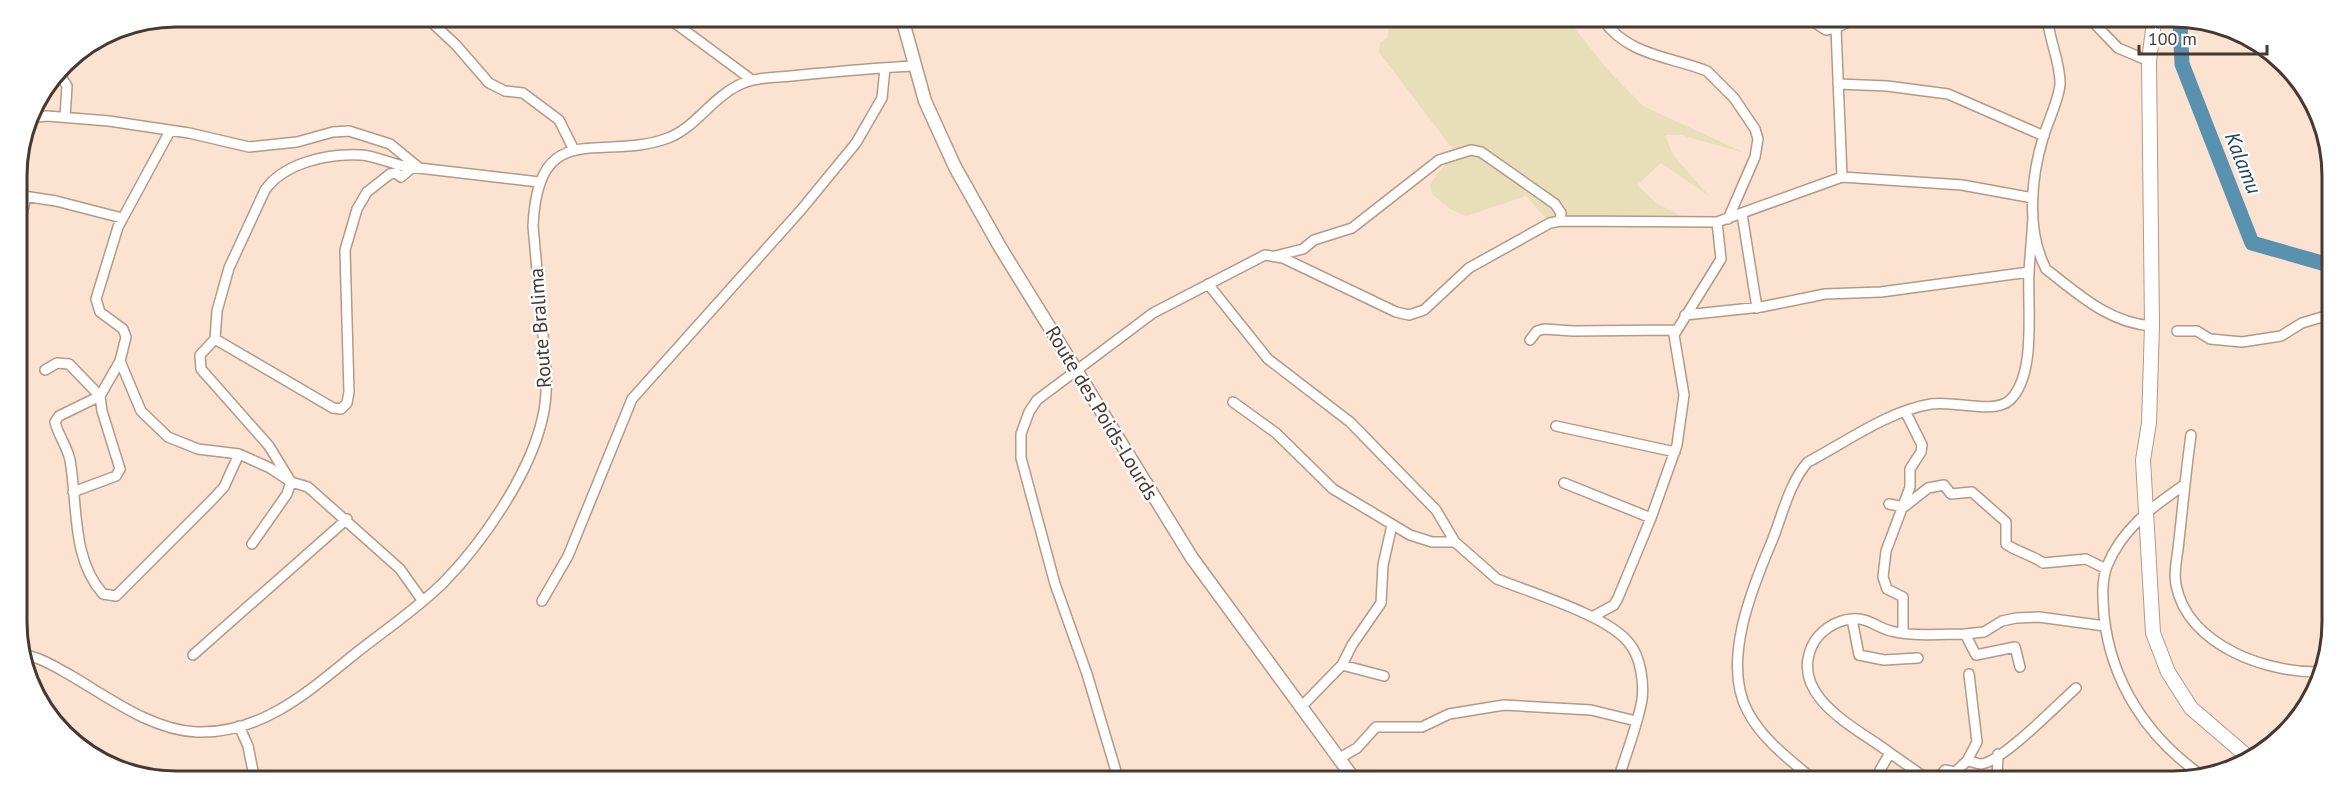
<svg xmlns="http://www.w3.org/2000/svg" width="2349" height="798" font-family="'PT Sans',sans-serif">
  <rect width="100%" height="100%" fill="#fbe2d1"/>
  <path fill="#e8deb9" d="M1391 20H1568L1608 70 1643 106 1745 153 1681 135H1665L1673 155 1709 196 1661 163 1637 185 1656 203 1697 224 1550 223 1526 196 1466 216 1450 209 1432 194 1430 184 1455 152 1379 52 1380 43 1387 38Z"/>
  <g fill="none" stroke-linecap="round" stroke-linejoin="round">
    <path stroke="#5892af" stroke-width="15" d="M2180 22 2182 64 2252 243 2329 265"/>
    <defs>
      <path id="minor" d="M277 17 289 22 301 17
        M426 17 456 45 489 83 505 91 523 93 559 120 574 150
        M668 18 752 80
        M1603 20C1629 56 1669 56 1707 71L1734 98 1755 129 1758 139 1755 157 1728 219
        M1812 21 1826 30 1836 28
        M2048 22C2050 42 2061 65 2060 85 2058 102 2048 121 2043 138 2031 178 2026 231 2046 269 2078 294 2109 323 2152 326
        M2093 22 2118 48 2149 61
        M58 72 67 86 65 117
        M1838 84 1887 86 1948 94 2044 136
        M28 118 47 116 109 121 189 133 249 147 297 142 333 132 349 131 390 144 418 167
        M2326 140H2327
        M413 167 401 177 396 173 390 174 367 192 357 209 345 250 349 392 347 403 341 409 333 408 215 339 217 311 229 268 265 190C284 163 328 153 361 155 377 156 393 165 410 167 453 172 496 177 539 182
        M1842 177 1962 185 2033 198
        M17 195 56 201 122 218
        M1742 214 1757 308
        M1717 222 1842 177 1836 28 1850 21
        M17 235 26 197
        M1275 256 1303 249 1314 240 1352 228 1439 160 1471 150 1481 152 1555 204 1561 213 1560 221
        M1208 284 1268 359 1350 422 1436 510 1455 542 1497 579C1531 593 1607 615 1629 643 1641 657 1644 683 1642 700 1637 727 1626 754 1618 780
        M1685 315 1761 307 1825 294 1881 292 2029 272
        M2177 331H2197L2210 339 2242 342 2281 336 2302 323 2329 315
        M215 339 200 355 201 369 269 446 291 482 287 494 252 544
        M1530 340 1537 331 1544 329 1573 331 1675 330
        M120 361 141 411 168 437 198 449 239 454 270 468 291 482 308 487 400 569 422 600
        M45 370 57 363 69 364 100 396 59 416 55 422C58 435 67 446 70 460 78 505 71 558 103 594L116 596 211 501 224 487 239 454
        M1233 402 1276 433 1333 489 1410 535 1432 542H1455
        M1556 426 1675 452
        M2191 435C2186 470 2183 505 2179 540 2178 555 2173 571 2176 585 2188 647 2270 674 2323 672
        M1564 483 1651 518
        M2184 485C2152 507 2122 529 2107 566 2101 582 2103 600 2104 616 2111 682 2147 737 2201 775
        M73 492 116 476 120 469 102 411 100 396 120 361 126 337 123 329 100 312 96 299 118 227 170 131
        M1889 504 1904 507 1928 488 1944 485 1951 494 1972 492 2006 522V544C2013 550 2032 555 2043 563L2086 559 2106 569
        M542 601 568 556 632 399 801 210 856 143 882 98 885 68
        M1852 619 1859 655 1884 660 1918 658
        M1903 633V597L1887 589 1883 577 1886 551 1910 487V469L1921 452 1922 445 1905 411
        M1965 634 1984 632 2002 621 2016 618 2039 617 2105 626
        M20 654C38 656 54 666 70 675 108 697 151 730 197 732 262 734 309 691 356 653 385 630 418 608 444 582 483 542 529 475 542 420 550 389 545 357 542 325 539 292 536 259 533 226 538 115 601 163 668 138 695 128 711 99 737 86 753 77 773 78 791 76 832 72 873 68 914 66
        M193 655 347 519
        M1342 665 1352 645 1381 603 1383 565 1392 525
        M1300 708 1342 665 1384 676
        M239 726 248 746 254 776
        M1890 753 1930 781
        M1338 759 1357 748 1376 727H1422L1449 714 1504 705 1591 710 1636 721
        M1967 761 1977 742 1969 674
        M1118 778 1087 674 1055 584 1021 458V434L1029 412 1037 400 1153 313 1265 255 1283 258 1396 312 1409 315 1424 310 1469 268 1550 223 1560 221 1717 222 1721 259 1674 335 1684 395 1677 445 1651 518 1618 598 1614 605 1592 617
        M1814 780C1790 760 1763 740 1748 712 1721 663 1752 588 1772 541 1782 516 1790 481 1808 462 1846 442 1888 411 1931 404 1954 400 1994 415 2010 400 2037 374 2027 306 2029 272 2030 254 2032 236 2033 217
        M1882 780 1880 770 1890 753C1857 728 1789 697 1812 646 1819 631 1836 620 1852 619 1867 617 1878 628 1891 631 1914 637 1941 634 1965 634L1976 655 2015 647 2020 667
        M1936 781 1945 770 1955 772 1967 761C1971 761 1977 764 1981 764 2002 762 2058 704 2076 688
        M1997 781 1998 754"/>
      <path id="tertiary" d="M902 18 925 101 955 167 1000 247 1192 558 1354 779"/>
      <path id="secondary" d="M2154 22 2149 61 2152 326 2149 423 2143 460 2153 633 2168 672 2191 708 2248 757"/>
    </defs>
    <use href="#minor" stroke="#b69985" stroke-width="12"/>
    <use href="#tertiary" stroke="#b69985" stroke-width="15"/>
    <use href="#secondary" stroke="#b69985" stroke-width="16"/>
    <use href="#minor" stroke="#fff" stroke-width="9"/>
    <use href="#tertiary" stroke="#fff" stroke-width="12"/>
    <use href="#secondary" stroke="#fff" stroke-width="14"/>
  </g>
  <g text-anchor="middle" stroke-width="4.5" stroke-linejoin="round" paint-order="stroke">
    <g font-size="20" fill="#463931" stroke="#fff">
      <text transform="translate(540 328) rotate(-94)" y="7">Route Bralima</text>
      <text transform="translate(1102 413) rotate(59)" y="7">Route des Poids-Lourds</text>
    </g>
    <g font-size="21" font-style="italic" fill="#17465c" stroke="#fff">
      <text transform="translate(2243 163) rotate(68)" y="7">Kalamu</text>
    </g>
  </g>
  <path d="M0 0H2349V798H0ZM176 27H2173A149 149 0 0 1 2322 176V622A149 149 0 0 1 2173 771H176A149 149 0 0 1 27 622V176A149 149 0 0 1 176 27Z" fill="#fff" fill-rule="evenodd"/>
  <path fill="none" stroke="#463931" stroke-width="3" d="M176 27H2173A149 149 0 0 1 2322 176V622A149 149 0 0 1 2173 771H176A149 149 0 0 1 27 622V176A149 149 0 0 1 176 27Z"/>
  <path d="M2139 45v9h128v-9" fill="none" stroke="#463931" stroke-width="3"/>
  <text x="2148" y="45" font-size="18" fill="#463931" stroke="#ffffff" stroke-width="4.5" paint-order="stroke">100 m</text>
</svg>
